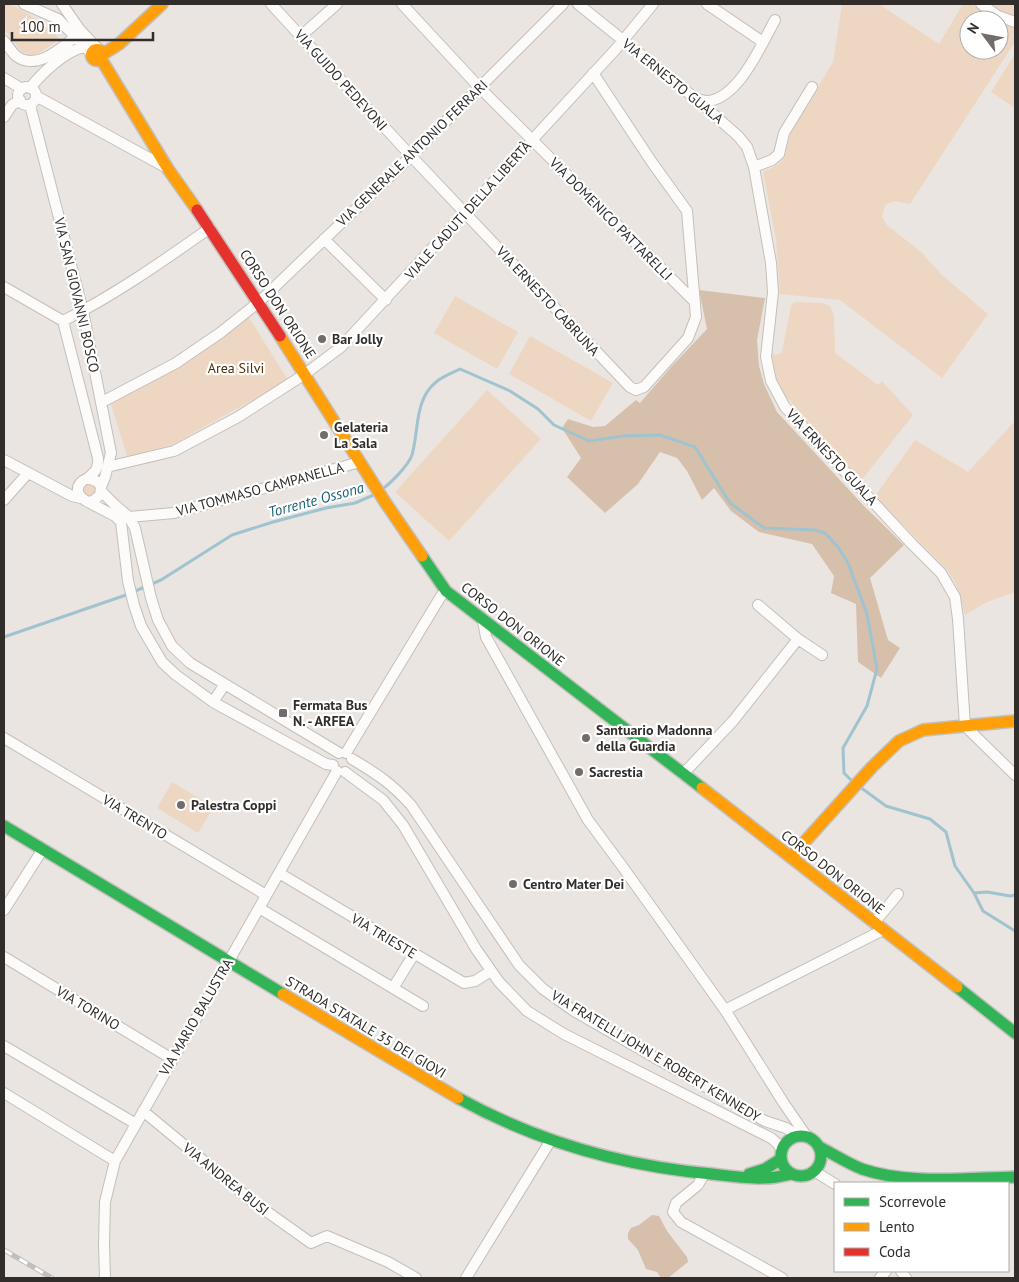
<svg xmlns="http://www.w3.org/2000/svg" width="1019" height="1282" font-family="'PT Sans',sans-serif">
  <rect width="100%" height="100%" fill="#eae5e0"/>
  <path fill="#eed7c2" d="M4 4C22 5 46 27 60 39L35 56 22 52 4 29Z
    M842 4H879L939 44 963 4H972L995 20H969V50H999V22L1015 29V42L910 204 894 201 885 205 882 217 887 225 921 252 943 276 988 314 942 378 840 300 780 294 776 240 763 172C795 158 781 154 793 128L833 62Z
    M991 4H1015V18L1006 14Z
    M1015 54V108L991 92Z
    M455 296 518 332 497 369 434 333Z
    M797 302 822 303 830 306 834 315 835 353 878 385 882 381 913 415 861 481 784 394 776 376 772 355 780 354 782 351 791 306 793 303Z
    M248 316 288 380 172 445 127 456 111 404 179 366Z
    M530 336 613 383 591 421 509 374Z
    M487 390 541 439 449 541 395 492Z
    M1015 421V592L987 602 965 615 956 584 948 571 875 496 915 440 968 472Z
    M82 490a7 7 0 1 1 14 0a7 7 0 1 1-14 0Z
    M172 782 214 807 198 833 157 808Z"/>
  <path fill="#d6c0ab" d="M699 290 765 298 757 340 759 366 764 384 777 412 864 506 904 545 870 578 888 640 900 648 881 678 858 662 856 604 831 593 834 576 812 544 759 532 731 511 714 488 702 500 687 471 677 458 660 452 638 484 605 513 567 477 581 458 562 428 568 419 593 427 605 426 636 400 640 403 671 367 707 329Z
    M652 1215 659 1216 667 1231 687 1257 688 1262 668 1278H661L657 1272 646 1269 638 1250 628 1239V1233L631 1228 639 1225Z"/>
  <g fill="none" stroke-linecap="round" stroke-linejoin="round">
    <path stroke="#a0c3d0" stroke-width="3" d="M381 490C390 484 408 466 412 455 419 431 414 400 436 382 442 377 452 373 460 369L510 391 538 409 554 425 589 441 623 436 660 435 695 447 730 503 764 528 815 530 825 533 838 547 848 563 867 614 877 669 867 706 843 748 844 773 853 782
      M4 637 126 595 161 580 232 535 273 522 326 508 355 503 376 494
      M860 787 886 806 930 819 946 832 955 866 974 893 983 911 1015 931
      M974 893 987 892 1010 896 1015 895"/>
    <defs>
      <path id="street" d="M24 4 58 19 92 54
        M62 4 80 30 98 49
        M271 4 411 156 630 387 636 390 644 387 688 338 696 317 687 211 651 161 593 73
        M402 4 479 87 695 302
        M578 4 696 99 738 136 747 147 754 167 771 263 773 292 766 357 771 381 785 407 912 544 941 573 955 597 958 619 965 726 1015 775
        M707 4 763 42
        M981 4 998 16 1015 22
        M301 36 337 4
        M4 41C8 46 12 52 16 56 37 71 60 49 75 37
        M4 78 22 89
        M18 96a9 9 0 1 1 18 0a9 9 0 1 1-18 0Z
        M30 88C42 73 66 50 85 47
        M36 96 167 168
        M697 99C701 100 706 101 709 101 740 96 761 45 775 20
        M30 105 83 311 111 453 105 477 101 487 100 495 93 501 88 502C75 495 74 484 88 478L98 482 101 487
        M4 117 12 105 20 100
        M754 167 772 160 779 154 784 133 812 87
        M324 239 386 300
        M4 287 63 321C115 295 163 261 210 228
        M63 321 98 458C99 468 95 472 88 478
        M102 402 176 363 220 333 259 302 411 156 563 4
        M4 460 72 496 81 498
        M107 467 174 451 238 417 305 374 341 347 616 49 653 4
        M101 491 115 505 129 517 135 528 151 598 158 620 172 646 190 663 339 753
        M4 500 28 473
        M88 502 115 516 121 522 128 581 134 605 141 626 162 662 176 675 213 702 326 764 333 765
        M129 517 174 513 360 462
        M758 605 798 639 822 655
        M483 621 486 637 588 820 622 866 725 1010 783 1102 807 1137
        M213 702 225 684
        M4 738 266 895
        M346 753 441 596 446 591
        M352 759C377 774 391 783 411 805L519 965 543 989 574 1011 765 1121 786 1128 798 1136
        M345 772 383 800 403 825 476 949 499 982 527 1011 564 1034 771 1138 777 1143 782 1150
        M683 774 733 721 798 639
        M279 873 464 983 475 981 491 971
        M259 908 423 1006
        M4 910 43 849
        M874 923 898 894
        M4 957 172 1059
        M393 988 414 954
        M725 1010 883 930
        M4 1046 136 1124
        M4 1093 115 1161
        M143 1111 252 1201 311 1243 327 1236 388 1262 416 1278
        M814 1171 835 1184
        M704 1174 698 1185 676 1203 673 1212 681 1222 782 1278
        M901 1271 906 1278
        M105 1278 104 1244 105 1202 115 1161 337 771
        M466 1278 551 1140
        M880 1278 886 1271"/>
      <path id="fast" d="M422 556 446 591 702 788
        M4 826 283 994
        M957 987 1015 1033
        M458 1098C536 1141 623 1166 712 1174 729 1176 747 1179 765 1178 774 1178 782 1176 791 1174
        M781 1156a20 20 0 1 1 40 0a20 20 0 1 1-40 0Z
        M818 1146C833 1154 847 1163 862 1169 908 1185 967 1178 1015 1177
        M749 1174 765 1169 781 1159"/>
      <path id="slow" d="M91.5 55a5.5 5.5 0 1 1 11 0a5.5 5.5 0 1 1-11 0Z
        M103 54 119 44 162 4
        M101 59 168 169 197 210
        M280 336 385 502 422 556
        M702 788 957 987
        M791 857 872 767 899 741 923 730 1015 721
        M283 994 458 1098"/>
      <path id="jam" d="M197 210 280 336"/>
    </defs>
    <use href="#street" stroke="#c3bfbb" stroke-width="12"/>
    <use href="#fast" stroke="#c3bfbb" stroke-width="14"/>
    <use href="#slow" stroke="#c3bfbb" stroke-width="14"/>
    <use href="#jam" stroke="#c3bfbb" stroke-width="14"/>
    <use href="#street" stroke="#fcfbfa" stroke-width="10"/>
    <use href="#fast" stroke="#30b455" stroke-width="11"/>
    <use href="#slow" stroke="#ff9f0a" stroke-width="11"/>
    <use href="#jam" stroke="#e5322d" stroke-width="11"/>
    <defs>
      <path id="rail" d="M4 1250 52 1278"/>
    </defs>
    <use href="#rail" stroke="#c0bfbe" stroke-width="5"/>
    <use href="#rail" stroke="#fff" stroke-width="3" stroke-dasharray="9" stroke-linecap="butt"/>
  </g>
  <g fill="#726d6a" stroke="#fff" stroke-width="2">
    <circle cx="322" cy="339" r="5"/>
    <circle cx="324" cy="435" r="5"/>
    <rect x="278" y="708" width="10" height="10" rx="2.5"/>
    <circle cx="586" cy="738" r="5"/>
    <circle cx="579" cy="772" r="5"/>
    <circle cx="181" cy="805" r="5"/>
    <circle cx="513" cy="884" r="5"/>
  </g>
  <g text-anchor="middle" stroke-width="4.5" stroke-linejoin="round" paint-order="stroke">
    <g font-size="14" fill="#312d2a" stroke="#fff">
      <text transform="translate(341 80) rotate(48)" y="5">VIA GUIDO PEDEVONI</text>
      <text transform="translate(673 81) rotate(39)" y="5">VIA ERNESTO GUALA</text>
      <text transform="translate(412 153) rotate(-44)" y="5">VIA GENERALE ANTONIO FERRARI</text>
      <text transform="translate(468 210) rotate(-48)" y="5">VIALE CADUTI DELLA LIBERTÀ</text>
      <text transform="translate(611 219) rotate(45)" y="5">VIA DOMENICO PATTARELLI</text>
      <text transform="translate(77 295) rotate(77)" y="5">VIA SAN GIOVANNI BOSCO</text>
      <text transform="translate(548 301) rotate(47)" y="5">VIA ERNESTO CABRUNA</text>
      <text transform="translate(278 304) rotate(57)" y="5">CORSO DON ORIONE</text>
      <text transform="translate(832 457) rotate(47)" y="5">VIA ERNESTO GUALA</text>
      <text transform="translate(260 489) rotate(-15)" y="5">VIA TOMMASO CAMPANELLA</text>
      <text transform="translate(513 624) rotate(38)" y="5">CORSO DON ORIONE</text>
      <text transform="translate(135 817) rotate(31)" y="5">VIA TRENTO</text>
      <text transform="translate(833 872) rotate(38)" y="5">CORSO DON ORIONE</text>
      <text transform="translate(384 936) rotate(31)" y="5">VIA TRIESTE</text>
      <text transform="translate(88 1008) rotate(31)" y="5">VIA TORINO</text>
      <text transform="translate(196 1017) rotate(-60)" y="5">VIA MARIO BALUSTRA</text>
      <text transform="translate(366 1027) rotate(31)" y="5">STRADA STATALE 35 DEI GIOVI</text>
      <text transform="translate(656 1056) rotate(31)" y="5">VIA FRATELLI JOHN E ROBERT KENNEDY</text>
      <text transform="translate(226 1179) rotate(39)" y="5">VIA ANDREA BUSI</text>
    </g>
    <g font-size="14" font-weight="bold" fill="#312d2a" stroke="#fff" text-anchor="start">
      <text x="332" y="344">Bar Jolly</text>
      <text x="334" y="432">Gelateria<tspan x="334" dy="16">La Sala</tspan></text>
      <text x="293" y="710">Fermata Bus<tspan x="293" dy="16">N. - ARFEA</tspan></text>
      <text x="596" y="735">Santuario Madonna<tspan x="596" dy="16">della Guardia</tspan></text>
      <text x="589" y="777">Sacrestia</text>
      <text x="191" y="810">Palestra Coppi</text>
      <text x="523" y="889">Centro Mater Dei</text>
    </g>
    <g font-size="14" fill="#512d01" stroke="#fff">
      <text x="236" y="373">Area Silvi</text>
    </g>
    <g font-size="15" font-style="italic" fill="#1d6177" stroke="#fff">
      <text transform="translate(316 500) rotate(-15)" y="5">Torrente Ossona</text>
    </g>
  </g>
  <rect width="1019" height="1282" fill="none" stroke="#312d2a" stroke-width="10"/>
  <rect x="834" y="1182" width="175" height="90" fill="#ffffff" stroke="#adabaa"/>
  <rect x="844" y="1198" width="25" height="8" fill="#30b455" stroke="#adabaa"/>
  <text x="879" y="1207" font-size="15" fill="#312d2a">Scorrevole</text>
  <rect x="844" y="1223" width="25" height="8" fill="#ff9f0a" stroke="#adabaa"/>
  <text x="879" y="1232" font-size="15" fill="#312d2a">Lento</text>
  <rect x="844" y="1248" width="25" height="8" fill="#e5322d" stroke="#adabaa"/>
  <text x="879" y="1257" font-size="15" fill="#312d2a">Coda</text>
  <g transform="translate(984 35) rotate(302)"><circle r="24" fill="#ffffff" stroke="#adabaa"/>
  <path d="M0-4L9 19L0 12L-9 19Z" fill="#726d6a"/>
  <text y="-8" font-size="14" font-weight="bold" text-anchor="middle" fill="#312d2a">N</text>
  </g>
  <path d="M12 32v8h141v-8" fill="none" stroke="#312d2a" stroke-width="2.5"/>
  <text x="20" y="32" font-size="15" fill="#312d2a" stroke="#ffffff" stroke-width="4" paint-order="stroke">100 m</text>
</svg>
